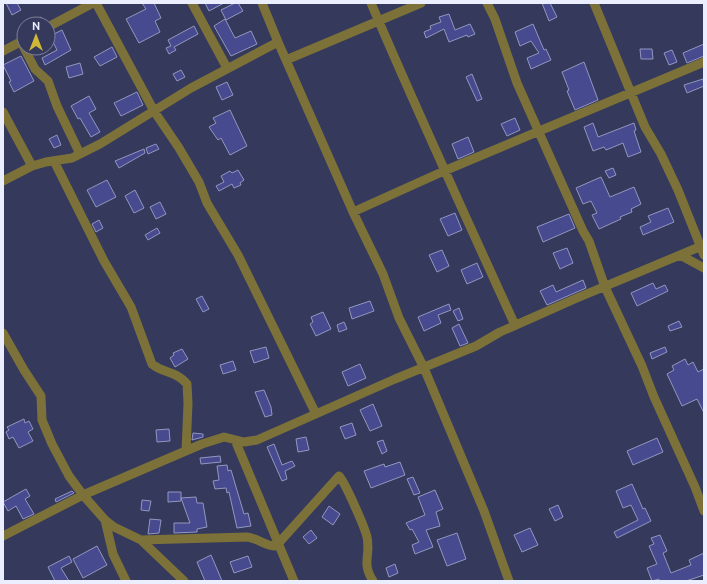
<svg xmlns="http://www.w3.org/2000/svg" width="707" height="584" font-family="Ubuntu,sans-serif">
  <rect width="100%" height="100%" fill="#35395b"/>
  <path fill="#474a8f" stroke="#9297bf" d="M6 3H17L21 10 12 15Z
    M142 3H154L161 18 155 21 160 32 139 43 126 19 146 9Z
    M205 3H224L209 11Z
    M235 3H238L243 11 226 20 221 10Z
    M542 3H550L557 17 549 21Z
    M449 14 455 30 470 24 475 34 468 37 467 35 449 42 444 29 426 38 424 32 431 29 430 26 441 22 439 17Z
    M41 17 44 22 43 24H28Z
    M225 19 235 38 251 31 257 44 231 56 214 26Z
    M533 24 544 50 546 49 551 60 531 69 527 58 539 53 531 41 520 46 515 32Z
    M194 26 198 34 174 47 176 50 169 54 166 48 171 46 168 40Z
    M62 30 71 50 45 65 42 58 57 50 50 36Z
    M704 44V56L687 63 683 53Z
    M112 47 117 57 100 66 94 57Z
    M640 49H652L653 59H641Z
    M672 50 677 62 669 65 664 53Z
    M21 56 34 81 14 92 9 82 11 81 3 65Z
    M584 62 598 100 575 110 567 91 569 90 562 72Z
    M80 63 83 74 69 78 66 67Z
    M181 70 185 77 177 81 173 74Z
    M472 74 482 99 477 101 466 77Z
    M703 79 704 86 687 93 684 85Z
    M227 82 233 95 222 100 216 87Z
    M137 92 143 105 121 116 114 103Z
    M89 96 96 109 89 113 100 132 91 137 80 118 78 119 71 106Z
    M230 110 247 146 230 155 221 138 218 140 209 127 216 123 213 118Z
    M515 118 520 130 507 136 501 124Z
    M593 123 598 137 634 123 636 130 634 131 641 152 628 157 623 143 606 150 604 147 593 151 584 127Z
    M57 135 61 145 54 148 49 139Z
    M468 137 474 152 458 159 452 144Z
    M156 144 159 149 148 154 146 148Z
    M144 149 145 153 119 168 115 161Z
    M613 168 616 175 609 178 605 171Z
    M238 170 244 180 240 183 241 185 234 188 232 184 219 191 216 186 224 182 221 176 230 171 232 173Z
    M601 177 610 197 634 187 641 204 631 209 632 212 620 217 621 219 599 229 592 215 597 213 591 201 583 204 576 188Z
    M107 180 116 197 96 207 87 190Z
    M135 190 144 208 134 213 125 196Z
    M160 202 166 214 156 219 150 207Z
    M668 208 674 222 643 235 640 227 651 222 648 216Z
    M455 213 462 230 448 236 440 219Z
    M569 214 575 228 543 242 537 227Z
    M99 220 103 228 96 232 92 224Z
    M157 228 160 233 148 240 145 235Z
    M567 248 573 263 560 269 553 253Z
    M442 250 449 266 437 272 429 255Z
    M477 263 483 277 467 284 461 270Z
    M583 280 586 288 547 305 540 291 553 285 556 292Z
    M653 283 656 289 665 285 668 291 637 306 631 293Z
    M202 296 209 309 203 312 196 299Z
    M370 301 374 311 352 319 349 308Z
    M449 304 451 310 438 315 441 323 424 331 418 317Z
    M459 308 463 319 458 321 453 311Z
    M323 312 331 329 316 336 310 324 313 322 311 317Z
    M679 321 682 327 670 331 668 326Z
    M344 322 347 329 339 332 337 325Z
    M459 324 468 343 460 346 452 328Z
    M266 347 269 358 254 363 250 351Z
    M665 347 667 352 652 359 650 353Z
    M182 349 188 359 175 367 170 358 174 355 173 353Z
    M685 359 688 365 693 362 698 372 704 369V413L697 399 682 406 667 374 674 370 672 366Z
    M233 361 236 370 223 374 220 365Z
    M360 364 366 378 348 386 342 372Z
    M264 390 271 407 272 415 265 417 255 392Z
    M373 404 382 426 370 431 360 410Z
    M24 419 25 423 29 421 33 429 28 432 33 441 19 448 13 437 9 439 6 432 9 430 7 427Z
    M352 423 356 435 345 439 340 427Z
    M169 429 170 441 157 442 156 430Z
    M193 433 203 434V437L192 440Z
    M306 437 309 450 298 452 296 439Z
    M657 438 663 452 633 465 627 451Z
    M383 440 387 451 382 454 377 442Z
    M274 444 282 465 292 461 295 466 285 471 287 479 282 481 267 447Z
    M220 456 221 462 201 464 200 458Z
    M400 462 405 475 371 488 364 471 384 464 385 467Z
    M227 465 228 471 231 470 244 514 248 513 251 526 237 528 229 492 227 493 226 488 215 489 213 481 219 480 217 466Z
    M413 477 420 493 414 495 407 479Z
    M632 484 643 509 645 508 651 521 617 538 614 532 638 520 631 505 623 508 616 491Z
    M26 489 30 496 25 499 34 514 23 519 16 506 8 511 3 502Z
    M435 490 443 509 436 512 440 526 426 530 433 547 415 554 412 545 419 542 412 529 410 530 406 523 425 515 418 497Z
    M72 491 74 493 56 502 55 499Z
    M168 492H181V501L168 502Z
    M196 497 197 503H203L207 527 197 529V532L174 533V523H190L181 498Z
    M142 500 151 501 149 511 141 510Z
    M558 505 563 517 555 521 549 509Z
    M329 506 340 514 333 525 322 517Z
    M150 519 161 520 159 533 148 534Z
    M530 528 538 545 522 552 514 535Z
    M311 530 317 538 309 544 303 537Z
    M457 533 466 559 447 566 437 540Z
    M660 535 667 551 663 553 671 573 691 565 689 560 704 553V575L686 581H659V579L652 581 647 568 657 564 649 546 654 544 651 538Z
    M97 546 107 565 83 578 73 559Z
    M211 555 220 576 222 581H205L197 562Z
    M69 556 72 562 61 568 69 581H55L48 567Z
    M248 556 252 567 234 573 230 562Z
    M395 564 398 573 389 577 386 568Z"/>
  <g fill="none" stroke-linecap="round" stroke-linejoin="round">
    <path stroke="#7c7139" stroke-width="9" d="M96 3 154 111 179 148 199 182 207 203 238 255 316 414
      M192 3 227 68
      M262 3 278 42 353 212 383 274 399 318 424 368 484 511 509 581
      M371 3C417 111 466 218 515 325
      M487 3 495 19 517 83 583 231 589 241 605 287 642 366 654 397 695 487 704 511
      M594 3 645 127 661 154 678 190 704 255
      M48 27 93 3
      M21 42 35 69 48 81 57 106 80 154
      M3 51 24 40
      M286 60 421 3
      M3 112 32 166
      M54 161 104 261 131 307 152 364C164 374 175 370 187 384L188 403 186 451
      M3 181 32 166 46 162 72 158 100 144 191 88 278 42
      M353 212 444 171 704 62
      M680 255 704 268
      M3 333 24 370 41 396 42 420 52 444 69 476 83 495 105 520 114 527 141 540 184 581
      M235 440 294 581
      M105 520 113 554 126 581
      M3 536 83 495 202 444 224 437 244 442 257 440 395 379 476 346 500 332 577 298 704 245
      M141 540 247 537C257 538 268 547 276 546L339 476C345 482 365 528 367 537 371 557 361 562 373 581"/>
  </g>
  <rect width="707" height="584" fill="none" stroke="#ebeeff" stroke-width="8"/>
  <g transform="translate(36 36)"><circle r="19" fill="#35395b" stroke="#7e819d"/>
  <path d="M0-3L7 15L0 10L-7 15Z" fill="#cfb837"/>
  <text y="-6" font-size="11" font-weight="bold" text-anchor="middle" fill="#ebeeff">N</text>
  </g>
</svg>
